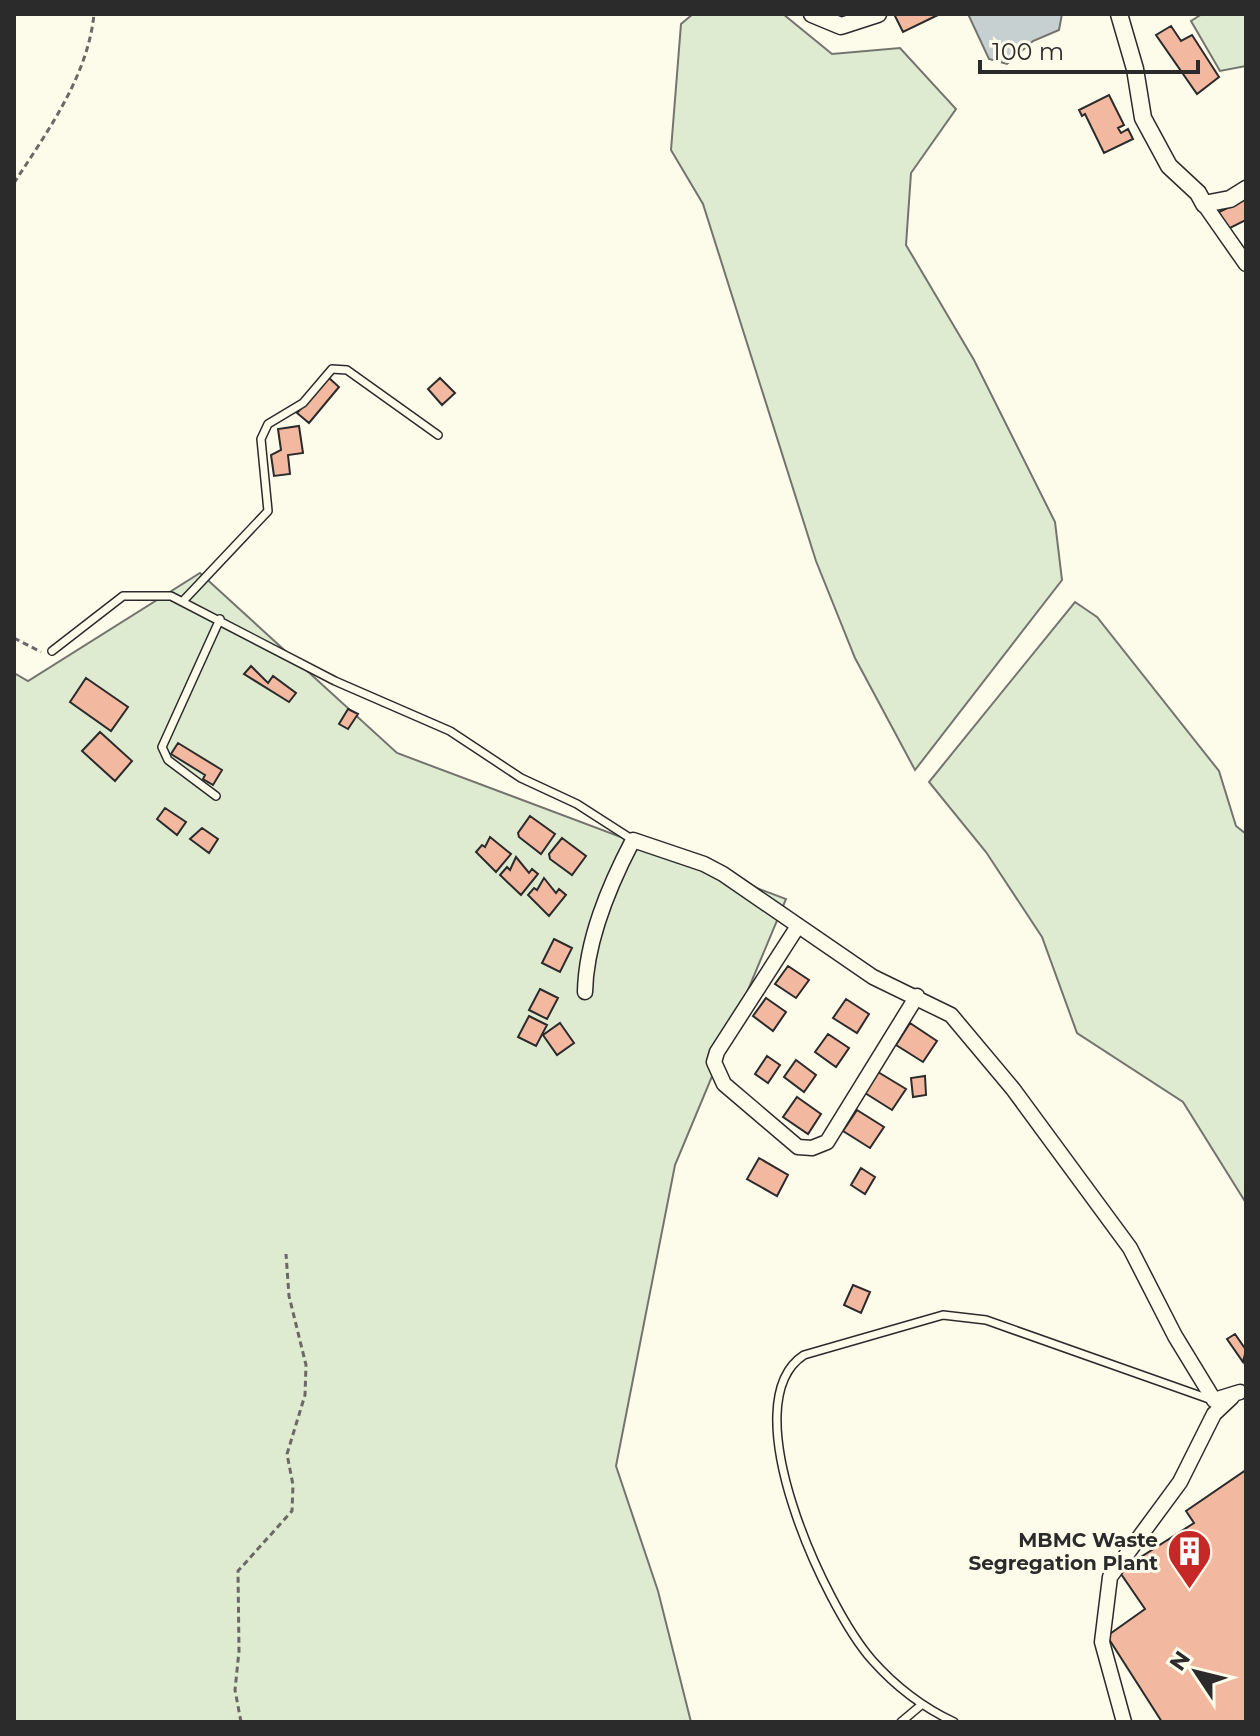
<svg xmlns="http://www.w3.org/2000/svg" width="1260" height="1736" font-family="Montserrat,sans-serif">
  <rect width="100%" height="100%" fill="#fdfbea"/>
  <path fill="#deebd1" stroke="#74746e" stroke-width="2" d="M693 14H783L832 54 900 48 956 109 911 173 906 245 974 360 1055 522 1062 580 915 770 855 658 816 561 703 204 671 150 681 24Z
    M1202 14H1246V66L1220 71 1191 21Z
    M200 573 397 753 786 899 675 1165 616 1466 658 1591 691 1722H14V673L28 681Z
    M1075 602 1097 617 1219 771 1236 826 1246 834V1203L1183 1102 1077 1033 1042 937 986 852 929 782Z"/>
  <path fill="#c7d0d0" stroke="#74746e" stroke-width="2" d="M968 14H1062L1059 30 1033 41 1007 64 989 59Z"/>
  <path fill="#f2b8a0" stroke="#2b2b2b" stroke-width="2" d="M894 14H940L903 32Z
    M1171 26 1181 41 1192 35 1219 77 1197 94 1156 35Z
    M1109 95 1124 125 1118 128 1121 133 1128 129 1133 139 1104 153 1085 114 1082 116 1079 110Z
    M1246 199V220L1228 229 1219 212Z
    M328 377 339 387 309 423 297 413Z
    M440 378 455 393 442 405 428 389Z
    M299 426 303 453 288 455 290 474 274 476 271 455 281 450 278 429Z
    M251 666 268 683 273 676 296 693 289 702 244 674Z
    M86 678 128 707 111 731 70 702Z
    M348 709 358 714 348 729 339 724Z
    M100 732 132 761 115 781 82 751Z
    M178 743 222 770 213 785 203 779 205 775 171 754Z
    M165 808 186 822 177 835 157 819Z
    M530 816 555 834 541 854 519 837 518 833Z
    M202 828 218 839 209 853 190 839Z
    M490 837 511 854 496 872 476 852 482 845 485 847Z
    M562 838 586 856 572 875 550 859 549 854Z
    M516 857 529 873 532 869 538 874 521 895 500 875 507 867 510 870Z
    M544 878 556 893 559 889 566 895 549 916 528 895 534 888 537 890Z
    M554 939 572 948 560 972 542 963Z
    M788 966 809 980 796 998 775 984Z
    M540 989 558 998 547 1019 529 1010Z
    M766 998 786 1012 773 1031 753 1016Z
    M846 999 869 1014 857 1033 833 1018Z
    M529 1016 547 1025 536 1046 518 1037Z
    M560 1023 574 1043 557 1055 543 1035Z
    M910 1023 937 1041 923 1062 896 1045Z
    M828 1034 849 1048 836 1067 815 1052Z
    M767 1056 780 1065 768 1083 755 1074Z
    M796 1060 816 1075 804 1092 784 1077Z
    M878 1072 906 1089 892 1110 865 1093Z
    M925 1076 926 1095 913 1097 911 1078Z
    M797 1097 821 1114 808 1134 783 1117Z
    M857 1110 884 1127 870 1148 843 1131Z
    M759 1158 788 1175 777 1196 747 1179Z
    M861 1168 875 1177 865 1194 851 1185Z
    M853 1285 870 1292 861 1313 844 1305Z
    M1235 1334 1246 1350 1243 1362 1227 1339Z
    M1246 1470V1722H1162L1107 1636 1145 1609 1119 1571 1194 1523 1186 1511Z"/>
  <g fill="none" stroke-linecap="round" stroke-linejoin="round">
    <defs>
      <path id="service" d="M184 600 268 511 261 439 268 424 303 403 332 369 347 370 438 435
        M52 651 123 596H171L335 681 450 731 521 778 577 804 633 840
        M216 796 168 760 162 747 220 619
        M901 1722 920 1706
        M954 1722C922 1707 896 1687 872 1660 826 1608 730 1403 804 1355L943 1315 986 1320 1212 1400"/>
      <path id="minor" d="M1204 204 1246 264
        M798 926 717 1052 714 1062 724 1084 798 1147 812 1148 827 1142 917 996
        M585 992C586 940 609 886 633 840L704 864 723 874 873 977 951 1015 1013 1089 1130 1248 1175 1336 1214 1400 1240 1392
        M1124 1722 1102 1642 1110 1577 1180 1482 1214 1414 1232 1397"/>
      <path id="tertiary" d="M812 14 841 26 878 14
        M1119 14 1135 69 1143 118 1169 166 1198 193 1204 204 1230 199 1246 189"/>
    </defs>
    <use href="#service" stroke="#2b2b2b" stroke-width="10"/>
    <use href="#minor" stroke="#2b2b2b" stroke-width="17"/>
    <use href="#tertiary" stroke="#2b2b2b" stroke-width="19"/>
    <path stroke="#6a6964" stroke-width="3" stroke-dasharray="6 4" stroke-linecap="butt" d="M14 183C47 132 88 76 94 14
      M14 638 41 652
      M241 1722 235 1690 239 1651 238 1571 292 1511 293 1485 287 1454 305 1395 306 1365 289 1296 286 1254"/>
    <use href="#service" stroke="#fdfbea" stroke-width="7"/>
    <use href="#minor" stroke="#fdfbea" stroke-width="14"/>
    <use href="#tertiary" stroke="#fdfbea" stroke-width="16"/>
  </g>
  <defs>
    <symbol id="building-pin" viewBox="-11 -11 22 30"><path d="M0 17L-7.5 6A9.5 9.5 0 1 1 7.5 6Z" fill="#c62828" stroke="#fdfbea"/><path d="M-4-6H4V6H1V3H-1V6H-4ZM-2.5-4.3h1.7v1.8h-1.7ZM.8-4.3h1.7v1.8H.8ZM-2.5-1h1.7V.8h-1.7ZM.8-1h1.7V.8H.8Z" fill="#fff"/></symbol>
  </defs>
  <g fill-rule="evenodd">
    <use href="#building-pin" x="1164" y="1526" width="51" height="69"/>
  </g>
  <g text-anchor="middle" stroke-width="6" stroke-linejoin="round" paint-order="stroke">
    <g font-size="20" font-weight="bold" fill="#2b2b2b" stroke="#fdfbea" text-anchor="end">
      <text x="1158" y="1547">MBMC Waste<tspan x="1158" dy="23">Segregation Plant</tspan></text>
    </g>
  </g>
  <rect width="1260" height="1736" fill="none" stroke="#2b2b2b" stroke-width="32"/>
  <g transform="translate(1196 1672) rotate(305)" stroke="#fdfbea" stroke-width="6" paint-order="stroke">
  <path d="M0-6L14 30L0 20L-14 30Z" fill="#2b2b2b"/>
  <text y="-12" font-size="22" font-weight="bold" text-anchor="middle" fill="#2b2b2b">N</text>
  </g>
  <path d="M980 60v12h218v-12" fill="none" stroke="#2b2b2b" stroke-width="4"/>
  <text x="992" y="60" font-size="24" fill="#2b2b2b" stroke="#fdfbea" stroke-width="6" paint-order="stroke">100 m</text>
</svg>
